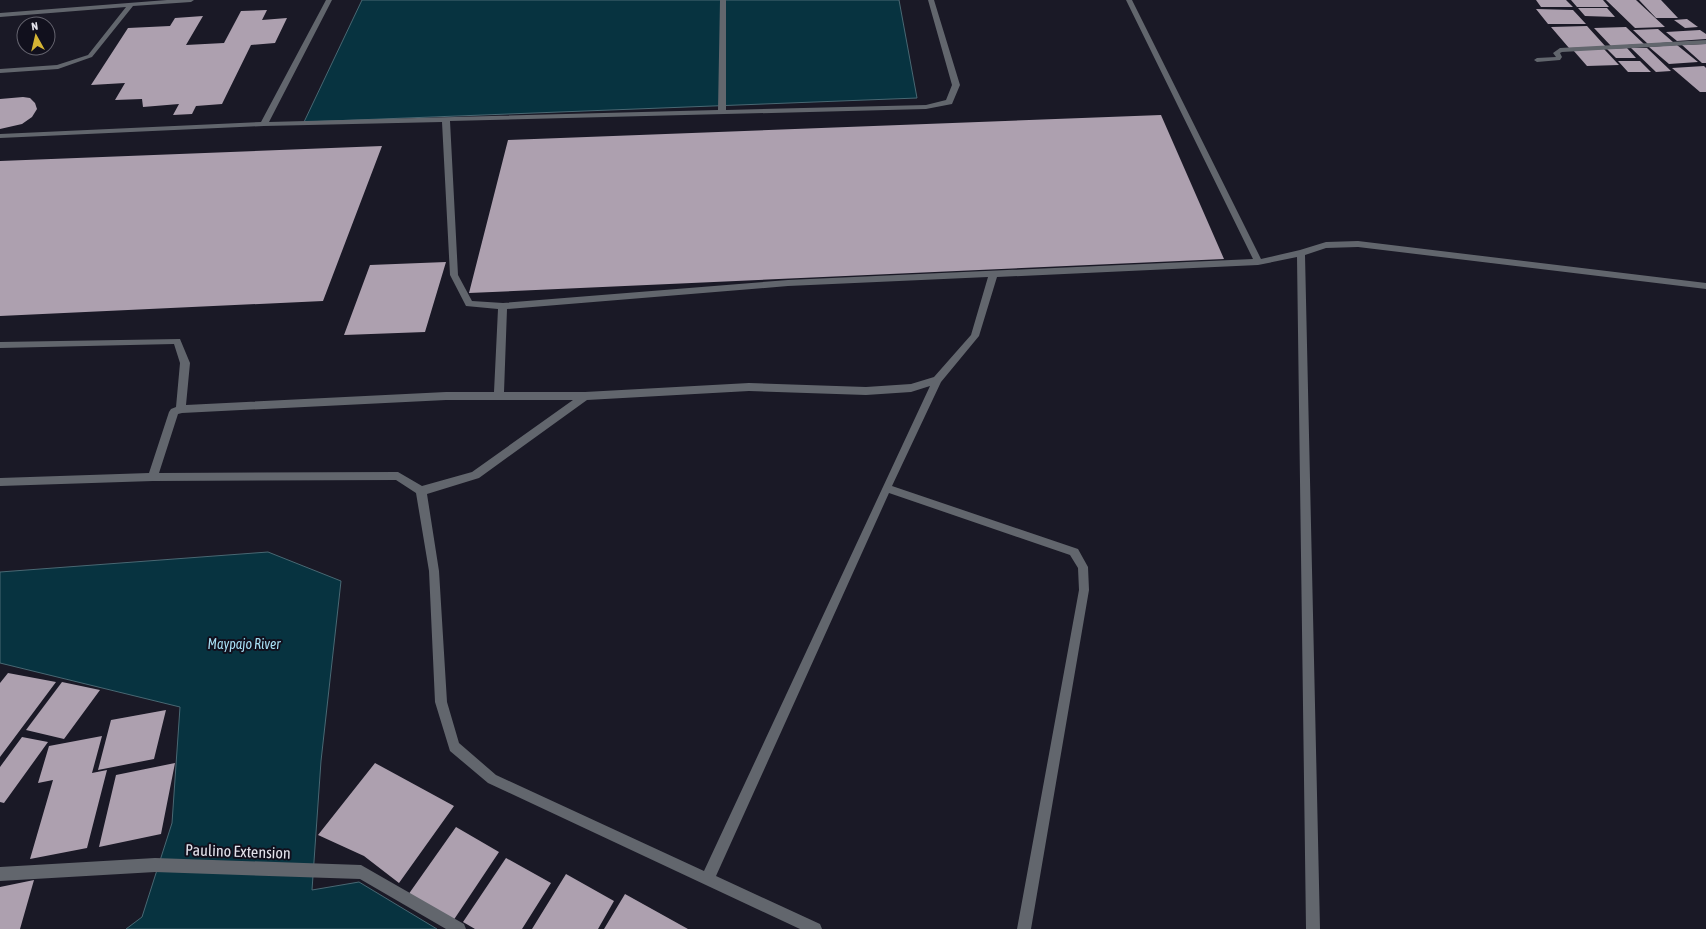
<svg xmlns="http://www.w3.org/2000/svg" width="1706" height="929" font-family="'Asap Condensed',sans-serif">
  <rect width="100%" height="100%" fill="#1a1926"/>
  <path fill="#073340" stroke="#496873" d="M362 0H899L917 98 304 122Z
    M268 552 341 581 321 761 312 890 359 882 437 929H126L142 917 172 823 180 707 0 663V572Z"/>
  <path fill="#ada0af" d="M1536 0H1566L1573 7H1541Z
    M1571 0H1603L1609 7H1577Z
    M1606 0H1636L1665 27 1635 28Z
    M1639 0H1661L1678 18H1656Z
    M1578 8H1607L1615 17 1585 16Z
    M1536 9 1573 10 1586 24H1548Z
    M267 10 262 20 287 18 275 43 251 45 222 104 196 106 192 114 173 115 179 104 143 107 142 99 115 100 125 83 91 85 128 28 170 26 175 18 203 16 186 45 224 43 241 11Z
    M1687 19 1698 27 1685 28 1674 20Z
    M1587 26 1606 47 1569 48 1551 27Z
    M1626 27 1644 44 1611 46 1594 28Z
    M1658 29 1673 42 1648 44 1633 30Z
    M1700 30 1706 34V39L1677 41 1666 32Z
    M1706 44V63H1702L1682 45Z
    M1677 45 1698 62 1669 64 1649 47Z
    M1627 48 1636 58H1616L1607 49Z
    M1631 48H1647L1671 71 1656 72Z
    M1604 49 1619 65 1587 66 1573 50Z
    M1618 61H1640L1651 72H1628Z
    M1704 66 1706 68V92H1700L1672 68Z
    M23 97 30 98 35 103 37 109 32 117 22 124 0 129V99Z
    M1161 115 1224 259 469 293 508 140Z
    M382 146 323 301 0 316V161Z
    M446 262 425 332 344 335 370 265Z
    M8 673 56 682 0 757V683Z
    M62 682 100 690 64 739 26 730Z
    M166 710 154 759 98 770 111 720Z
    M102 736 92 773 107 770 87 848 30 859 53 780 38 783 49 746Z
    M22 737 48 742 4 803 0 802V767Z
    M175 763 161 834 99 847 116 775Z
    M375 763 454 806 399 883 364 856 318 835Z
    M456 827 499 852 453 921 408 895Z
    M506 858 551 883 522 929H475L463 922Z
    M566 874 614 901 598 929H532Z
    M34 880 20 929H0V887Z
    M625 894 688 929H604Z"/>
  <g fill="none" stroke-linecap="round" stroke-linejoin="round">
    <path fill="#62666d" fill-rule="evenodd" d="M167 0H194L191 2 133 6 92 57 58 69 0 73V69L57 65 88 55 126 7 0 17V13Z
      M326 0H332L269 122 718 110 720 0H726V110L926 105 946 100 952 85 928 0H934L960 85 952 104 926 109 450 121 458 275 472 301 503 303 788 280 1253 259 1126 0H1132L1261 259 1300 250 1326 242 1358 241 1706 283V289L1358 247 1326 248 1305 255 1320 929H1306L1297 257 1258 265 997 277 979 336 941 382 892 486 1078 549 1088 567 1089 590 1031 929H1017L1079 590 1078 568 1070 555 889 493 716 876 820 924 822 929H800L488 783 450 751 435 702 429 571 416 493 396 480 153 481 0 486V478L149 473 169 412 171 409 176 407 180 363 174 344 0 348V342L180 339 190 363 186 405 446 392H494L498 309 466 306 450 275 442 122 264 126 0 138V134L261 122ZM988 277 971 335 934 377 911 384 866 387 749 383 585 392H504L507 309 788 286ZM930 386 704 871 496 775 459 743 447 702 439 571 427 494 479 478 587 400 749 391 866 395 911 392ZM446 400H573L472 472 422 486 398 472 159 473 178 414 182 413Z
      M1706 40V44L1562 52 1560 53 1562 57 1560 60 1537 62 1534 60 1537 58 1556 57 1553 53 1560 48Z
      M155 858 361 865 464 924 466 929H446L360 879 155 872 0 881V867Z"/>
  </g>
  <g text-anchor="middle" stroke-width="4" stroke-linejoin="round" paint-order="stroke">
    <g font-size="14" font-style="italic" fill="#a7def3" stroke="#11101d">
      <text x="244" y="649">Maypajo River</text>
    </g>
    <g font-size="16" fill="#e3e2eb" stroke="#11101d">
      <text transform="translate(238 851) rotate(2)" y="6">Paulino Extension</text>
    </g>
  </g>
  <g transform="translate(36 36) rotate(352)"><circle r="19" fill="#11101d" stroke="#65646f"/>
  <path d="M0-3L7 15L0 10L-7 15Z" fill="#d6b534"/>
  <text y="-6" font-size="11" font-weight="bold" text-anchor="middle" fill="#e3e2eb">N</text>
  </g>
</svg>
